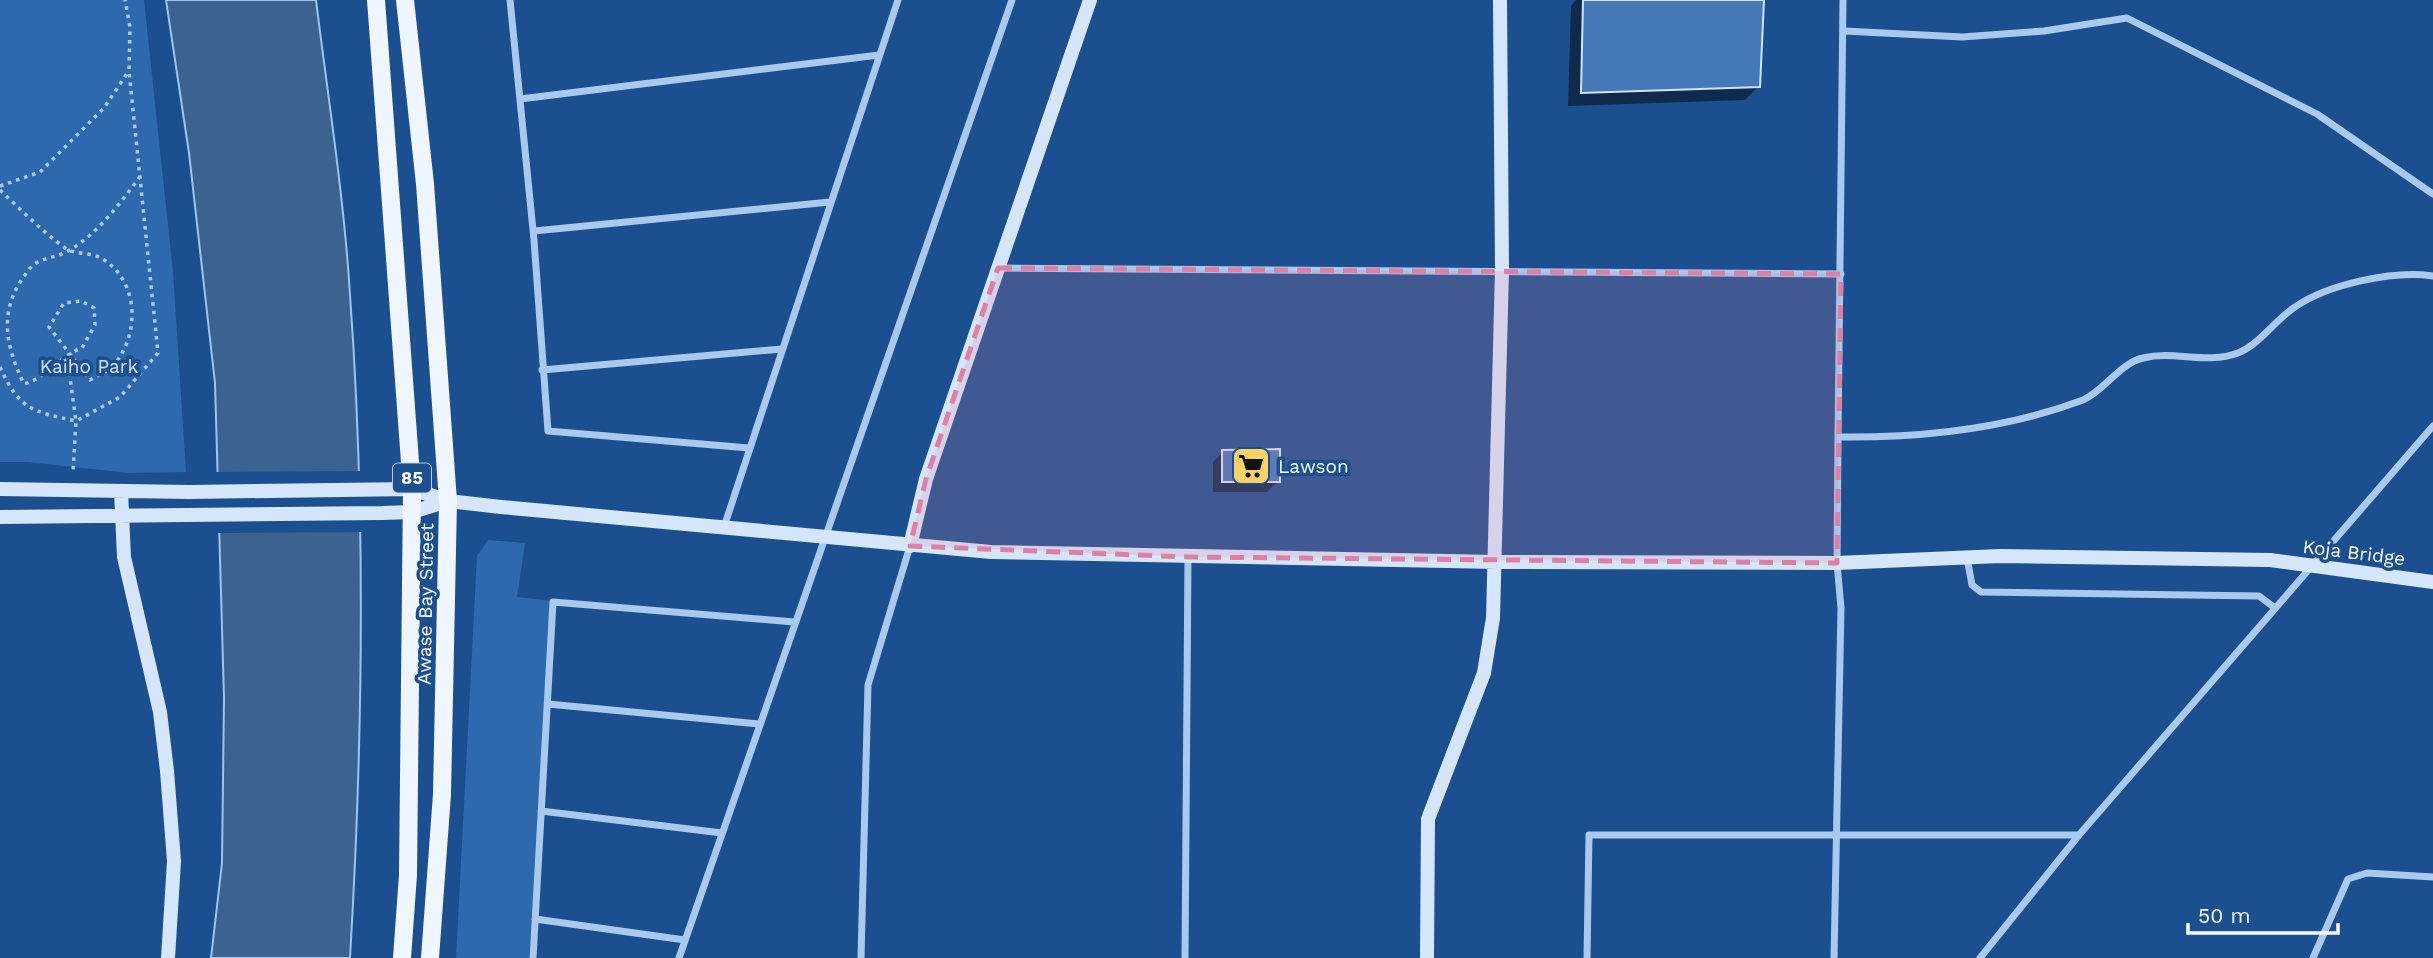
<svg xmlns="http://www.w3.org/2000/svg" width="2433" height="958" font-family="'Work Sans',sans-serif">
  <rect width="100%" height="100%" fill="#1b4f8f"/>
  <path fill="#2e69ad" d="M0 0H144L173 272 186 472 129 473 28 462H0Z
    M488 540 525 543 517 597 552 601 529 958H456L477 556Z"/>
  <path fill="#3c6290" stroke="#9cc4f0" stroke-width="2" d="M166 0H316C328 98 344 197 350 295 366 514 363 739 350 958H211L222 863 224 698 215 383 189 153Z"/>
  <path fill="#1b4f8f" d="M361 471 362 532 216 533 214 472Z"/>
  <path fill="#0007" d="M1576 0H1750L1759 86 1745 100 1568 106 1571 6Z
    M1223 452 1278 481 1267 492H1213V462Z"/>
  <path fill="#4478b7" stroke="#cfe3fa" stroke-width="2" d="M1583 0H1764L1760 87 1581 93Z
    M1280 449V482H1222V450Z"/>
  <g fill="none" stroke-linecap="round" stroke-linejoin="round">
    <path stroke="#a9c9ee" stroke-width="3.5" stroke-dasharray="3.5 5" stroke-linecap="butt" d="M0 186 40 172 104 108 128 72
      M0 190C21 210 41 230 65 248 75 255 90 252 101 258 139 280 141 334 113 366 107 372 97 376 90 380L49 327 64 303 81 301 94 308 95 325 82 348C59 356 47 378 24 384 1 337 0 302 33 265 43 258 57 257 68 251 98 234 121 202 142 174
      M67 356 76 421 73 472
      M0 367C20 411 32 411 76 421L120 397 158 353 129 71 130 27 125 0"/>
    <path stroke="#a9c9ee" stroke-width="7" d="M510 0 534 240 548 431 749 448
      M1844 31 1962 37 2044 31 2127 18 2317 114 2433 194
      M520 99 879 55
      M534 231 830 202
      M998 268 1841 274
      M542 370 782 349
      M1838 437C1919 438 2006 429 2083 400 2104 391 2120 363 2143 358 2175 350 2206 365 2238 353 2259 345 2276 319 2295 307 2328 284 2394 270 2433 276
      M724 527 898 0
      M1967 558 1972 585 1981 592 2259 596 2275 608
      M548 704 759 724
      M541 811 722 833
      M535 919 685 940
      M533 958 553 602 794 622
      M679 958 1012 0
      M861 958 868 685 910 546
      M1185 958 1188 557
      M1587 958 1589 835H2079
      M1834 958 1841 608 1837 563 1838 437 1843 0
      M1980 958 2079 835 2433 426
      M2313 958 2348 879 2367 873 2433 877"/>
    <path stroke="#d6e6fa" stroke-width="14" d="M0 489 189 492 412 489 448 501 501 507 991 552 1497 562 1837 563 2000 556 2270 560
      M121 491 124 557 160 712 167 771 174 861 168 958
      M0 517 382 513 412 512 448 501
      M910 546 926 479 1090 0
      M1427 958 1428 819 1484 673 1493 618 1502 270 1500 0"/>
    <path stroke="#f0f6ff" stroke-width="18" d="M376 0 412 489 408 875 402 958
      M405 0 425 184 448 501 442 794 430 958"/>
    <path stroke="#d6e6fa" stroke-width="14" d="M2270 560 2433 582"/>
  </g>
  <path fill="#dd80a5" fill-opacity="0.2" stroke="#dd80a5" stroke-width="5" stroke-dasharray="14 9" stroke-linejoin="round" d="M998 268 1841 274 1837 563 1188 557 910 546 926 479Z"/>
  <defs>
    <symbol id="supermarket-square" viewBox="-11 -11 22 22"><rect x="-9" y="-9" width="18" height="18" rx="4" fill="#ffd166" stroke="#1b4f8f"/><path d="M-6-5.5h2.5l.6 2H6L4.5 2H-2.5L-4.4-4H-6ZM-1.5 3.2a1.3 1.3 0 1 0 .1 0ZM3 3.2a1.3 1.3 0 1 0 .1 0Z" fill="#111"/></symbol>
  </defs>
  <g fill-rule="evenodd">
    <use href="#supermarket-square" x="1229" y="444" width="44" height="44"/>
  </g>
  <g text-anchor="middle" stroke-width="7" stroke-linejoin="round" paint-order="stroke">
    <rect fill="#1b4f8f" stroke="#bbcadd" stroke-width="2" x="393" y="463.5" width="38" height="29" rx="5"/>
    <g font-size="18" font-weight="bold" fill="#fff">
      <text x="412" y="484">85</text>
    </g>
    <g font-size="19" fill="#cfe3fa" stroke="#1b4f8f">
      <text x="89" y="373">Kaiho Park</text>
    </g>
    <g font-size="19" fill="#fff" stroke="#1b4f8f" text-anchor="start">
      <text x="1278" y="473">Lawson</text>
    </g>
    <g font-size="19" fill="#fff" stroke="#1b4f8f">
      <text transform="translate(2354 552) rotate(7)" y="7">Koja Bridge</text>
      <text transform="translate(425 604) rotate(-89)" y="7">Awase Bay Street</text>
    </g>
  </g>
  <path d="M2188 923v10h150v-10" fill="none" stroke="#ffffff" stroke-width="3.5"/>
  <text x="2198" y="923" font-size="21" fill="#ffffff" stroke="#1b4f8f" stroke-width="5" paint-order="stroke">50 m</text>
</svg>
